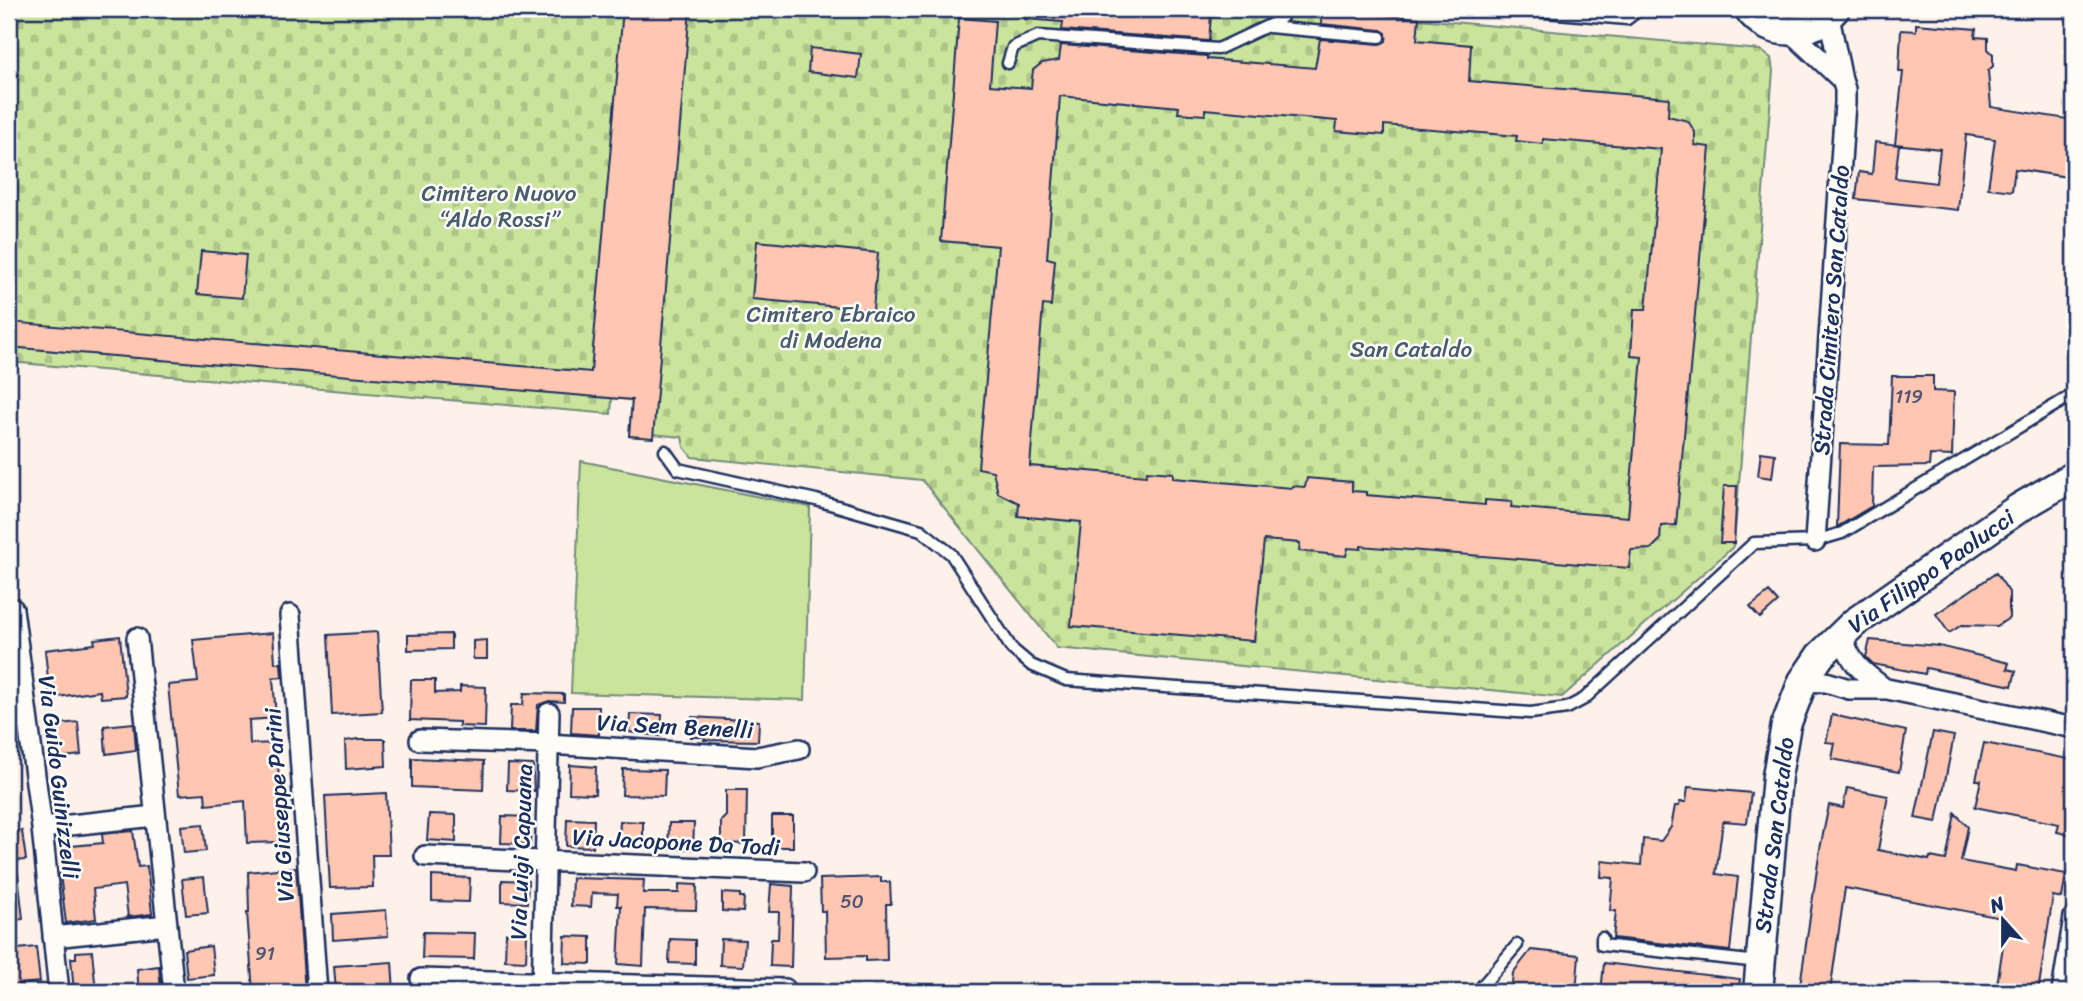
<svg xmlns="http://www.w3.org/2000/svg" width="2083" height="1001" font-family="Sriracha,sans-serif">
  <defs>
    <pattern id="grass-dots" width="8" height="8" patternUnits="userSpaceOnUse" patternTransform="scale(1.75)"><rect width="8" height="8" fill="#cae59b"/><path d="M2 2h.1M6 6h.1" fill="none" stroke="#adc588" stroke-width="1.8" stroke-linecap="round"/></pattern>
    <pattern id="cemetery-stones" width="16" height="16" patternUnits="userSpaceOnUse" patternTransform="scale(1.75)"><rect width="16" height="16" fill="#cae59b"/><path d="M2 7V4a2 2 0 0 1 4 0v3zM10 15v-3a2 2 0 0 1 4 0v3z" fill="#adc588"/></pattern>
  </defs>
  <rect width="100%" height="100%" fill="#fdf1e9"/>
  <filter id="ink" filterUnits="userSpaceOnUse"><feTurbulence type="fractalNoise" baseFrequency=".0143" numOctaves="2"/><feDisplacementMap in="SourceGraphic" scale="14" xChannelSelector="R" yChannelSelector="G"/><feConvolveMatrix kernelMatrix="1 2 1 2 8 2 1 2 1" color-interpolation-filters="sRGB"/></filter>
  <g filter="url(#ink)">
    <path fill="url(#grass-dots)" stroke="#728a7c" stroke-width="2" d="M1767 9H1815C1799 20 1782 19 1767 9Z"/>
    <path fill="url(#cemetery-stones)" stroke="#728a7c" stroke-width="2" d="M9 9H1310L1760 50 1771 58 1773 71 1734 543 1732 548 1562 697 1057 648 922 480 692 457 684 447 682 437 653 434V438L629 436 632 400 612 398 611 414 9 362Z"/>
    <path fill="#cae59b" stroke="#728a7c" stroke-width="2" d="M581 461 810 507 805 700 571 693Z"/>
    <path fill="#ffc7b2" stroke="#1b2f5e" stroke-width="2" fill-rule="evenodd" d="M623 9H690L653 438 629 436 632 400 9 347V322L591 372Z
      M1025 9H1135L1211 15 1209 41 1062 30 1063 22 1025 19Z
      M1322 10 1419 18 1417 40 1471 45 1469 81 1669 98 1668 116 1688 121 1695 132V145L1710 147 1676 525 1661 526 1660 540 1651 549 1631 550 1629 568 1361 546V549L1348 548 1346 556 1299 551 1300 543 1264 540 1254 641 1071 626 1081 522 1018 516 1019 503 998 493 993 471 978 468 998 246 941 241 959 18 995 21 990 85 1031 88 1033 70 1042 63 1059 60 1061 45 1207 56V59L1315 68 1320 39 1379 44 1386 41V33L1381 30 1321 24ZM1060 96 1179 107 1178 113 1205 115V109L1337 121 1336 131 1384 135V125L1517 136 1516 141 1543 144V139L1661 149 1646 309H1634L1631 356 1642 357 1628 517 1511 507 1512 502 1485 500V505L1366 495V492L1352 491V482L1307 478 1305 487 1292 486V488L1173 478V473L1147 471 1146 476 1030 466 1043 305 1051 306 1055 260 1047 258Z
      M1916 24 1976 29 1975 37 1988 38V49L1993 54V66L1988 71 1991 107 2074 120V178L2015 169 2012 191 1988 188 1995 139 1966 135 1958 210 1856 199 1859 172 1872 174 1875 142 1899 145 1895 178 1936 183 1940 149 1895 144 1903 72H1899L1901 30 1916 31Z
      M810 48 861 54 858 78 808 72Z
      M757 241 878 253 873 310 752 299Z
      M201 251 246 255 242 298 197 294Z
      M1892 376H1933V391L1954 392 1952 456 1930 455 1929 466 1873 467 1872 506 1837 527 1840 444 1889 445Z
      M1761 452 1775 454 1772 478 1758 476Z
      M1724 486H1737L1734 543H1720Z
      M1996 573 2009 592V618L1997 626 1962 625 1949 633 1936 614Z
      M1769 592 1778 602 1760 618 1750 607Z
      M377 632 382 712 332 715 328 635Z
      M273 633 275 663H281L282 677 273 678 276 718 249 720 250 744 277 743 282 842 247 843 245 801 206 805 205 793 179 795 168 685 198 682 193 640Z
      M451 634V649L408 650V635Z
      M120 636 126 696 101 698 100 691 50 698 45 650 95 644 94 639Z
      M487 640V659H473V641Z
      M1870 640 1939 646 2009 663 2007 669 2016 671 2012 686 1926 668 1925 674 1873 664 1866 657Z
      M411 680H435V693L460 692V686L486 687 485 727 459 726V722L410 720Z
      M524 693 564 694V702L549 701 538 705 536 731H510L511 705H523Z
      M572 707H599V735L571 733Z
      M630 714 662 715 661 736 629 732Z
      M1832 715 1906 731 1899 772 1832 759 1835 743 1826 742Z
      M692 717 759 721 758 741 704 740 705 737H691Z
      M78 722 81 755 55 758 51 725Z
      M134 723 136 750 106 754 104 726Z
      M1933 732 1954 736 1937 822 1915 818Z
      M358 739H385L386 766 346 769 345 741Z
      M1984 743 2074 760 2072 835 2057 832 2059 824 1975 807 1981 780H1976Z
      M412 758 484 761 483 790 412 787Z
      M508 764 533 765 534 791 507 790Z
      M570 765 596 767 595 794 569 793Z
      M623 769 665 770 664 796 622 795Z
      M1688 787 1751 793 1747 823 1723 821 1716 874 1738 877 1730 951 1613 938 1616 911H1610L1613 878 1601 877 1602 861 1641 865 1643 839 1661 841 1671 827 1675 806H1679L1680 802H1686Z
      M1847 788 1888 796 1878 850 1929 860 1930 857 1946 860 1955 813 1968 827 1961 861 2016 871 2017 865 2066 874 2062 898 2053 896 2038 992H1996L2007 919 1845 888 1830 992H1799L1820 849 1829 805 1843 808Z
      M726 790H747L746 844 721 843V821L726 816Z
      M386 793 389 855H372L373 887 330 888 325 796Z
      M429 814 456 815V842L427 840Z
      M502 816 531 817 530 844 501 843Z
      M772 816H793V847H772Z
      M567 819 594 820 593 847 566 846Z
      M620 821 643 822V844L619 843Z
      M669 823H694L693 849H668Z
      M203 824 206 851 184 853 181 826Z
      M22 831 26 860 9 861V833Z
      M133 831 138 867 147 866 152 914 128 917 124 885 93 889 96 919 66 923 60 874H64L61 847 103 843 102 834Z
      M296 867 305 992H253L247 912H249L248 872Z
      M18 874 23 919 9 921V875Z
      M432 876 470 878 469 902 432 901Z
      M204 877 208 913 186 915 182 879Z
      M881 877V882H890L891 904H886L887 960 866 961V956L826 957 825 911H821L820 879Z
      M572 878 644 880 643 893H679V884L697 885 696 910 645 909 643 966 618 964 621 906H617L618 894 592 893 591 907 571 906Z
      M502 880 528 881 527 903 502 902Z
      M771 884 793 886 791 967 770 966 771 939H778L779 912H769Z
      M722 893 740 894V897H744L743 912 722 911Z
      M386 910 388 936 333 940 332 914Z
      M423 932 475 933 474 959 422 958Z
      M506 933 527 934 526 961 505 960Z
      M565 936 591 937V964L564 963Z
      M670 939 695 940V964L669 963Z
      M721 939 745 940 743 966 720 965Z
      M211 946 214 975 187 978 184 950Z
      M36 947 40 982 9 985V950Z
      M1531 950 1579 955 1576 992H1511L1513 973Z
      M92 951 96 992H74L71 958H76V952Z
      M392 962 394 992H336L334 966Z
      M1604 963 1740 979 1738 992H1601Z
      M159 966 161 992H139L137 969Z"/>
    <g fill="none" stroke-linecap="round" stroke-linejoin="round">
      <defs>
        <path id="lane" d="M1511 9 1627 19 1640 9
          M1269 27 1380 37
          M1008 63 1013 47 1038 36 1218 49 1278 21 1282 17 1283 9
          M665 451 678 469 816 500 921 530 951 554 1012 649 1031 665 1066 680 1531 713 1567 708 1584 699 1754 543 1815 541 1842 533 2074 394
          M1602 938V945L1759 962
          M1477 992 1517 945"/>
        <path id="street" d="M1790 31 1842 80 1829 17
          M1815 541 1845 103V89L1842 80
          M9 610 13 609 42 828 59 992
          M290 615 317 992
          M1841 635C1853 666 1859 669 1885 689
          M137 638 174 992
          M1803 681 1826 682 1849 689H1887L2074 728
          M420 740 548 744 757 757 799 749
          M42 828 155 816
          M425 856 804 872
          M53 937 167 925
          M421 979 785 989
          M542 992 549 713
          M2062 992 2074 917"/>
        <path id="secondary" d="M1749 9C1770 40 1813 35 1835 9
          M1758 992 1777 776 1786 725 1803 681 1820 656 1854 623 2019 508 2074 476"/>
      </defs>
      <use href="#lane" stroke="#1b2f5e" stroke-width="15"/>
      <use href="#street" stroke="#1b2f5e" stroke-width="24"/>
      <use href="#secondary" stroke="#1b2f5e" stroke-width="33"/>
      <use href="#lane" stroke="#fdfcf7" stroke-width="10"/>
      <use href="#street" stroke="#fdfcf7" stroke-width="19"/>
      <use href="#secondary" stroke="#fdfcf7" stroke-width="28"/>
    </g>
  </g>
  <g text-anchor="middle" stroke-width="5" stroke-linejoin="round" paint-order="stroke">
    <g font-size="19" fill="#545573">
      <text x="1909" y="403">119</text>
      <text x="852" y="908">50</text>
      <text x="265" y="960">91</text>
    </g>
    <g font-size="23" fill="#475c6d" stroke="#fdfcf7">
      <text x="499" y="201">Cimitero Nuovo<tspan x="499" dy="26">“Aldo Rossi”</tspan></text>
      <text x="831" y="322">Cimitero Ebraico<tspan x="831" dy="26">di Modena</tspan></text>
      <text x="1411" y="357">San Cataldo</text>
    </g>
    <g font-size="23" fill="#1b2f5e" stroke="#fdfcf7">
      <text transform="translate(1831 310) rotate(-86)" y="8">Strada Cimitero San Cataldo</text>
      <text transform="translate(1931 571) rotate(-35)" y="8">Via Filippo Paolucci</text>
      <text transform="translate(675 726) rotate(3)" y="8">Via Sem Benelli</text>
      <text transform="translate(59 777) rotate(83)" y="8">Via Guido Guinizzelli</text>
      <text transform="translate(279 805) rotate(-94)" y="8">Via Giuseppe Parini</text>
      <text transform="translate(1774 835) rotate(-83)" y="8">Strada San Cataldo</text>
      <text transform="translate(676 842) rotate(3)" y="8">Via Jacopone Da Todi</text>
      <text transform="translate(521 852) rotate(-88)" y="8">Via Luigi Capuana</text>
    </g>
  </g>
  <rect width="2083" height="1001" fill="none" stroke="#fdfcf7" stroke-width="35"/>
  <rect x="18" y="18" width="2048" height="966" fill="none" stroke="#1b2f5e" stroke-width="2.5" filter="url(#ink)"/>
  <g transform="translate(2003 920) rotate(339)" stroke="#fdfcf7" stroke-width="5" paint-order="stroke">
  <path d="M0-5L12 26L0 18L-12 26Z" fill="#1b2f5e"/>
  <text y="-10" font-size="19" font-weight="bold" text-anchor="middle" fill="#1b2f5e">N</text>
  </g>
</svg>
